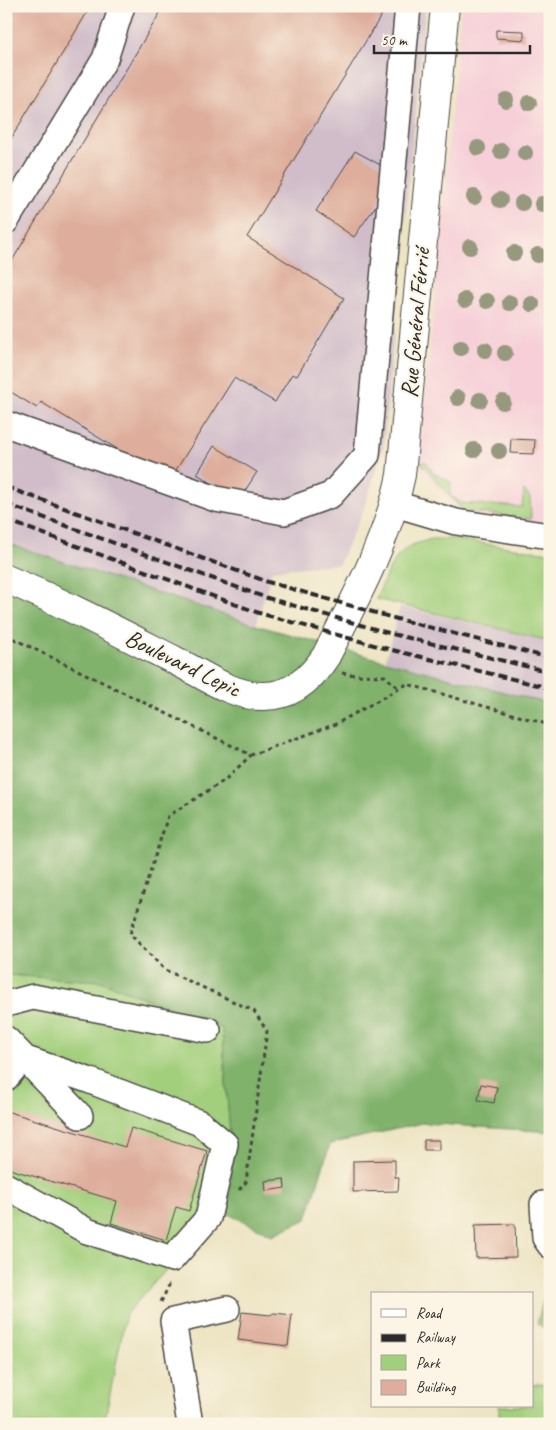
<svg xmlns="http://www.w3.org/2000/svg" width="556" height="1430" font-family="Caveat,sans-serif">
  <rect width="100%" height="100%" fill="#fcf5e5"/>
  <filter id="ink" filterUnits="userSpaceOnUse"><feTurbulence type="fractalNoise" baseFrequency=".02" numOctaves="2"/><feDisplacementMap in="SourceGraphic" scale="10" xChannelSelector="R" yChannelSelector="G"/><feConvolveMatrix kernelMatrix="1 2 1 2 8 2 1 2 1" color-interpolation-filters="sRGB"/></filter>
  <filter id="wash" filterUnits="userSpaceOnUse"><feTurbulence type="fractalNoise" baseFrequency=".0096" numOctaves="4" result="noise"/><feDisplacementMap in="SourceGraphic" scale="20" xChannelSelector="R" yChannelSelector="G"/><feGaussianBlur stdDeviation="1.12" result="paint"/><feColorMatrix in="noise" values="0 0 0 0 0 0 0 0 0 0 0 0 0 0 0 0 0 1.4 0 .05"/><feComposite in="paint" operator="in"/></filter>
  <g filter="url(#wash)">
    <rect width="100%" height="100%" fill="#ede4c3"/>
    <path fill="#f6cfd8" d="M461 6H550V525L462 514 419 468Z"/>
    <path fill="#d1bdca" d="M6 6H426L383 448 363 511 339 564 272 570 256 625 6 543Z
      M400 607 550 641V704L385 661Z"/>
    <path fill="#a2cf7c" stroke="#667d54" d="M420 462H426L433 473 451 482 450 495 461 503 522 507 524 490 530 498 531 519 463 511Z
      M431 539H452L550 553V641L376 599C384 582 391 558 408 547 415 543 424 542 431 539Z
      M6 975 101 981 222 1028 232 1161 206 1226 126 1314 104 1424H6Z
      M532 1385H550V1424H499V1406H532Z"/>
    <path fill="#81b26c" stroke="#566e4c" d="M6 543 256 625 385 661 550 704V1132L423 1123 330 1144 307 1219 272 1235 228 1214 232 1161 222 1028 101 981 6 975Z
      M550 1272V1331L537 1324Z"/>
    <g id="blocks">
      <path fill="#dead9b" d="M6 6H91L6 147Z
        M164 6H387L247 237 344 298 297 376 292 374 275 402 234 378 169 481 41 402 37 408 6 389V271Z
        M496 30 524 31V40L496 38Z
        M355 151 384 167 381 198 354 237 316 211Z
        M511 439 535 440 534 454 510 453Z
        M214 446 257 472 239 500 197 474Z
        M481 1084 497 1087 494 1103 478 1100Z
        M6 1111 125 1147 131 1128 207 1151 189 1211 176 1207 166 1240 111 1223 117 1201 6 1168Z
        M424 1140H439V1150H424Z
        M395 1160V1177H399L398 1191 353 1192V1161Z
        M284 1179 285 1188 266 1191 265 1181Z
        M515 1224 516 1257 476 1258 475 1225Z
        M242 1312 270 1315 274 1313 292 1315 288 1346 238 1340Z"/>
    </g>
  </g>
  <g filter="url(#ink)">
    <use href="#blocks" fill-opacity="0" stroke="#484742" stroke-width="1"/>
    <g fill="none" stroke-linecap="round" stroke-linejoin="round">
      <defs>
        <path id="minor" d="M6 221 105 59 122 6
          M6 424 216 499 284 512 331 495 367 455 408 6
          M395 504 456 522 550 536
          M6 1004 33 997 208 1030
          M6 1039 80 1116
          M6 1078 23 1058 88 1080 200 1123 225 1144 208 1218 172 1259 87 1231 6 1186
          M543 1204 545 1238 550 1245
          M190 1424 173 1321 227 1309"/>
        <path id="major" d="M6 579C64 603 119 632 174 660 201 673 231 696 262 696 291 697 311 679 326 656 356 598 388 539 401 475L445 6"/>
      </defs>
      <use href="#minor" stroke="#484742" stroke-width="28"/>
      <use href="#major" stroke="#484742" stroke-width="30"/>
      <path stroke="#484742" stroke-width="3" stroke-dasharray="4 4" stroke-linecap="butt" d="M6 635 251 755 336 724 407 684 550 725
        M342 673 355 675 385 676 398 688
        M239 1190 246 1182 267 1031 254 1011 165 970 130 934 168 816 225 780 251 755
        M161 1302 171 1281"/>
      <use href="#minor" stroke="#fff" stroke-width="25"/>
      <use href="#major" stroke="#fff" stroke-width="28"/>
      <path stroke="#2b2b2b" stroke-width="4" stroke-dasharray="8 4" stroke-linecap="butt" d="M6 487 268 582 397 619 550 658
        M6 504 264 597 392 634 550 672
        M6 520 259 613 388 649 550 688"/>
    </g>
    <g fill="#96997d">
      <circle cx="506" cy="100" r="8"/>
      <circle cx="529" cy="103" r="8"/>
      <circle cx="478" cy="148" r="8"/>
      <circle cx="501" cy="151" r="8"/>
      <circle cx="525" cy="153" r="8"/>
      <circle cx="474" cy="197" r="8"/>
      <circle cx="500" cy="200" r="8"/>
      <circle cx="522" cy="203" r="8"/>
      <circle cx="542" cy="204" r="8"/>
      <circle cx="470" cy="247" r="8"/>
      <circle cx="514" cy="253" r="8"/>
      <circle cx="538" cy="255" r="8"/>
      <circle cx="465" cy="300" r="8"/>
      <circle cx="487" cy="301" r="8"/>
      <circle cx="510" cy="303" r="8"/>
      <circle cx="532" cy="304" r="8"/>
      <circle cx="461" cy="348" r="8"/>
      <circle cx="485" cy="350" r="8"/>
      <circle cx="505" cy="353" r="8"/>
      <circle cx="458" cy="398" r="8"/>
      <circle cx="480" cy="400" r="8"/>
      <circle cx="503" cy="402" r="8"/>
      <circle cx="474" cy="450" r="8"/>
      <circle cx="499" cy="451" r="8"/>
    </g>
  </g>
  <g text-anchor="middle" stroke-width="4" stroke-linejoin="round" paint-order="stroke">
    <g font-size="24" fill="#2b2b2b" stroke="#fcf5e5">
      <text transform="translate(415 323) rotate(-85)" y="8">Rue Général Férrié</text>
      <text transform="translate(183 663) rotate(26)" y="8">Boulevard Lepic</text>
    </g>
  </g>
  <rect width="556" height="1430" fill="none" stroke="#fcf5e5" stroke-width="25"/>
  <rect x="371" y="1292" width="162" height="115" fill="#fcf5e5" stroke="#a8a49b"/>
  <rect x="381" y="1309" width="25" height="8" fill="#ffffff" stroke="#a8a49b"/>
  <text x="416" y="1318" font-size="15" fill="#2b2b2b">Road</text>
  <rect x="381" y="1334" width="25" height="8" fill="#2b2b2b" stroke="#a8a49b"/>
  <text x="416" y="1342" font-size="15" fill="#2b2b2b">Railway</text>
  <rect x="381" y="1355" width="25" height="15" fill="#a2cf7c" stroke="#a8a49b"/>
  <text x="416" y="1368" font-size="15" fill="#2b2b2b">Park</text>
  <rect x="381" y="1380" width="25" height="15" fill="#dead9b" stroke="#a8a49b"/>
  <text x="416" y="1392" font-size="15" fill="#2b2b2b">Building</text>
  <path d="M374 45v8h156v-8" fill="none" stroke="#2b2b2b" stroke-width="2.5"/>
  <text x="381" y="45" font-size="15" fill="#2b2b2b" stroke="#fcf5e5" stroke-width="4" paint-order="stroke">50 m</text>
</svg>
